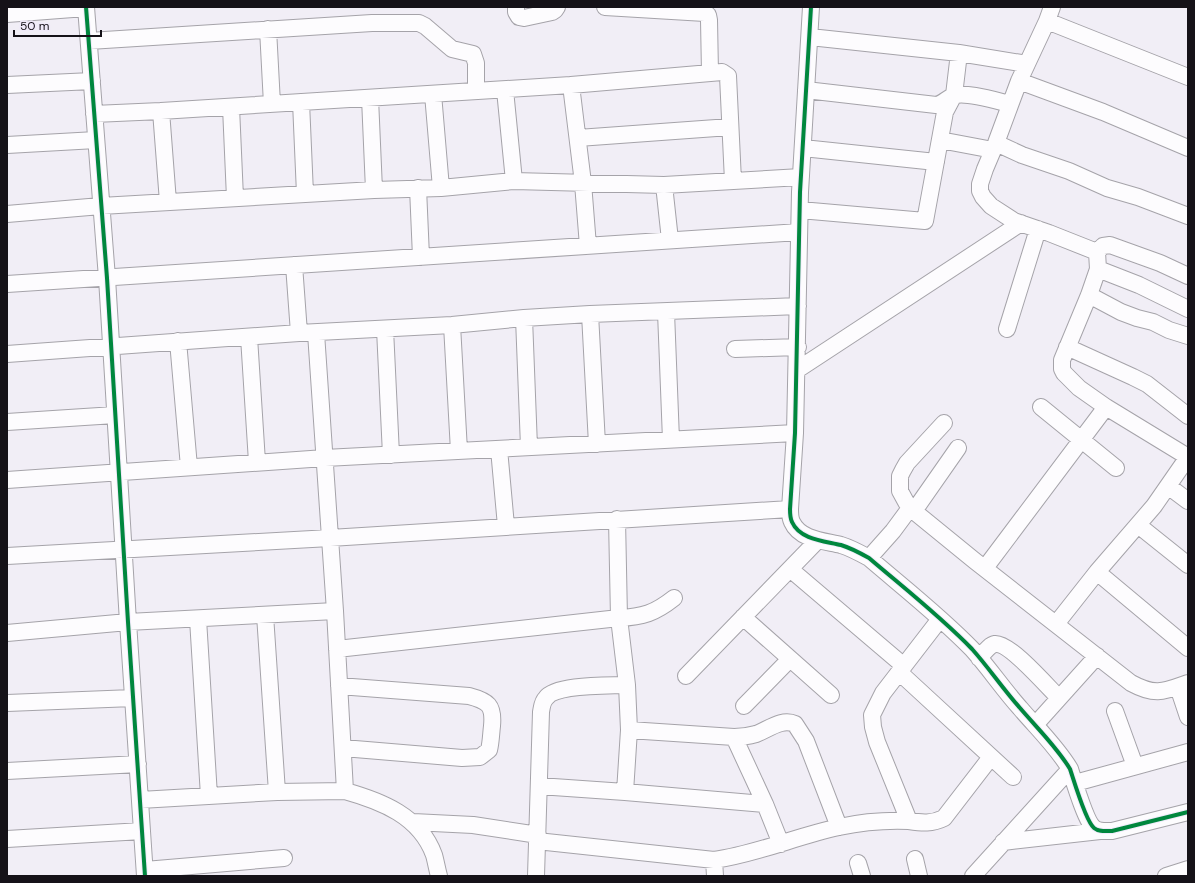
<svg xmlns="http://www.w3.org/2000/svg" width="1195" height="883" font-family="'DM Sans',sans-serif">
  <rect width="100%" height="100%" fill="#f1eef6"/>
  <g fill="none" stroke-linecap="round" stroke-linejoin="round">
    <defs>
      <path id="minor" d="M86 7 107 278 128 622 145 876
        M516 7V12L519 17 524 18 552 12 555 10 557 7
        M605 7 705 13 708 15 709 20 710 73
        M811 7 800 192 795 433 790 509C790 513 790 518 792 522 800 540 825 541 841 545 851 548 860 553 869 558 904 588 940 616 972 649 989 668 1003 689 1020 708 1037 728 1057 747 1070 769 1074 781 1086 822 1094 828 1099 832 1105 831 1112 831L1188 812
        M1052 7 1047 21 1019 81 996 143 985 169 980 184V191L983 197 991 206 1014 221 1049 233 1097 252 1098 269 1089 295 1062 360V369L1064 373 1079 388 1106 407 1188 457
        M7 14 86 8
        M1047 21 1188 77
        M268 29 272 104
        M810 37 959 53 1027 64
        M89 41 372 23H419L425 26 452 49 473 54 476 63V91
        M1019 81 1103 112 1188 148
        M7 85 92 81
        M571 85 583 183 588 246
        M505 90 514 181
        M806 90 936 105C943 104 947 98 953 96 964 91 997 101 1010 104
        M433 94 441 188
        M370 98 374 190
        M301 102 305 194
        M231 107 235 198
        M161 111 168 202
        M94 114 161 111 571 85 722 72 728 76 733 181
        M578 138 730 127
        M940 140 993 150
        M996 143 1022 155 1069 171 1107 188 1138 197 1188 216
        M7 145 96 140
        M803 148 936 162
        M664 185 670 240
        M418 188 421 257
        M800 210 925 221 945 112 954 95 959 53
        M7 214 101 206 374 190 441 188 514 181 664 185 801 177
        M1097 252 1103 246 1110 245 1160 263 1188 276
        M294 265 299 333
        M1098 269 1139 285 1188 309
        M7 284 799 232
        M1089 295 1121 312 1137 318 1153 322 1169 330 1188 336
        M666 312 671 440
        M590 314 798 306
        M524 318 529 447
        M452 325 459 451
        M385 329 391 455
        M1007 329 1038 229
        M249 337 257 462
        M178 341 189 467
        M1067 347 1133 377 1147 384 1188 416
        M735 349 798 347
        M7 354 299 333 452 325 524 318 590 314 597 444
        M797 370 1021 223
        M1041 407 1116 468
        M7 422 115 415
        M944 423 907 463 903 470 900 476V491L906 502 910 508 975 561 1131 683C1155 696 1163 692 1188 683
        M499 449 506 526
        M7 480 325 458 795 433
        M1168 486 1188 501
        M914 511 958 448
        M1138 525 1188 565
        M7 556 330 538 790 509
        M869 558 893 531 910 508
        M985 568 1106 407
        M790 569 904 666
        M1097 572 1188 648
        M265 615 277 792
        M743 617 831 695
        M198 619 209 796
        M940 619 883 693 872 715 873 727 877 742 909 821C922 823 932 824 944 818L991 757
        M1056 624 1097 572 1154 506 1188 457
        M7 633 128 622 335 611
        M337 649 619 618 617 519
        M979 658C983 654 989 645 995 644 1009 642 1048 687 1059 698
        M899 672 1013 777
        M686 676 818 540
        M339 686 469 696C488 701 494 705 492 726 491 734 491 742 489 750L480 757 462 758 343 748
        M1178 687 1188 717
        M7 703 133 698
        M744 706 790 659
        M1115 711 1135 766
        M1035 725 1097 656
        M629 730 734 737 765 804
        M734 737C742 737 749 736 756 734 769 729 782 718 795 724L806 741 839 827
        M7 771 138 764
        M1075 783 1188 752
        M539 786 625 792 629 730 627 685
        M345 791C381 801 420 816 434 855 436 862 437 869 439 876
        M625 792 765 804 781 844
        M140 800 277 792 345 791 335 611 316 333
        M413 822 473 825 538 835
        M7 839 142 831
        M537 841 714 860C757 854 797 836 839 827 862 822 885 820 909 821
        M1003 842 1100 831
        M915 859 919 876
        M714 860 715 876
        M858 863 862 876
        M145 870 284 858
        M536 876 541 712C542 707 542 702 546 698 556 684 610 686 627 685L619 618C643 617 655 613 674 598
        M973 876 1070 769
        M1166 876 1188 869"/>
    </defs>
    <use href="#minor" stroke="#a5a3a9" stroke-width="18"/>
    <use href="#minor" stroke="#fdfcfe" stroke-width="16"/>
    <defs>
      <path id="cycleway" d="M86 7 107 278 128 622 145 876
        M811 7 800 192 795 433 790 509C790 513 790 518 792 522 800 540 825 541 841 545 851 548 860 553 869 558 904 588 940 616 972 649 989 668 1003 689 1020 708 1037 728 1057 747 1070 769 1074 781 1086 822 1094 828 1099 832 1105 831 1112 831L1188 812"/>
    </defs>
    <use href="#cycleway" stroke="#f0eafa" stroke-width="6"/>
    <use href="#cycleway" stroke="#00873e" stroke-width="4"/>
  </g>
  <rect width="1195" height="883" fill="none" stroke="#151218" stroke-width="16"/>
  <path d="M14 30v6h87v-6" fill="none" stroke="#151218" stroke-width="2"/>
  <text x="20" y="30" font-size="12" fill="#151218" stroke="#f0eafa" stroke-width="3" paint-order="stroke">50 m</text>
</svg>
